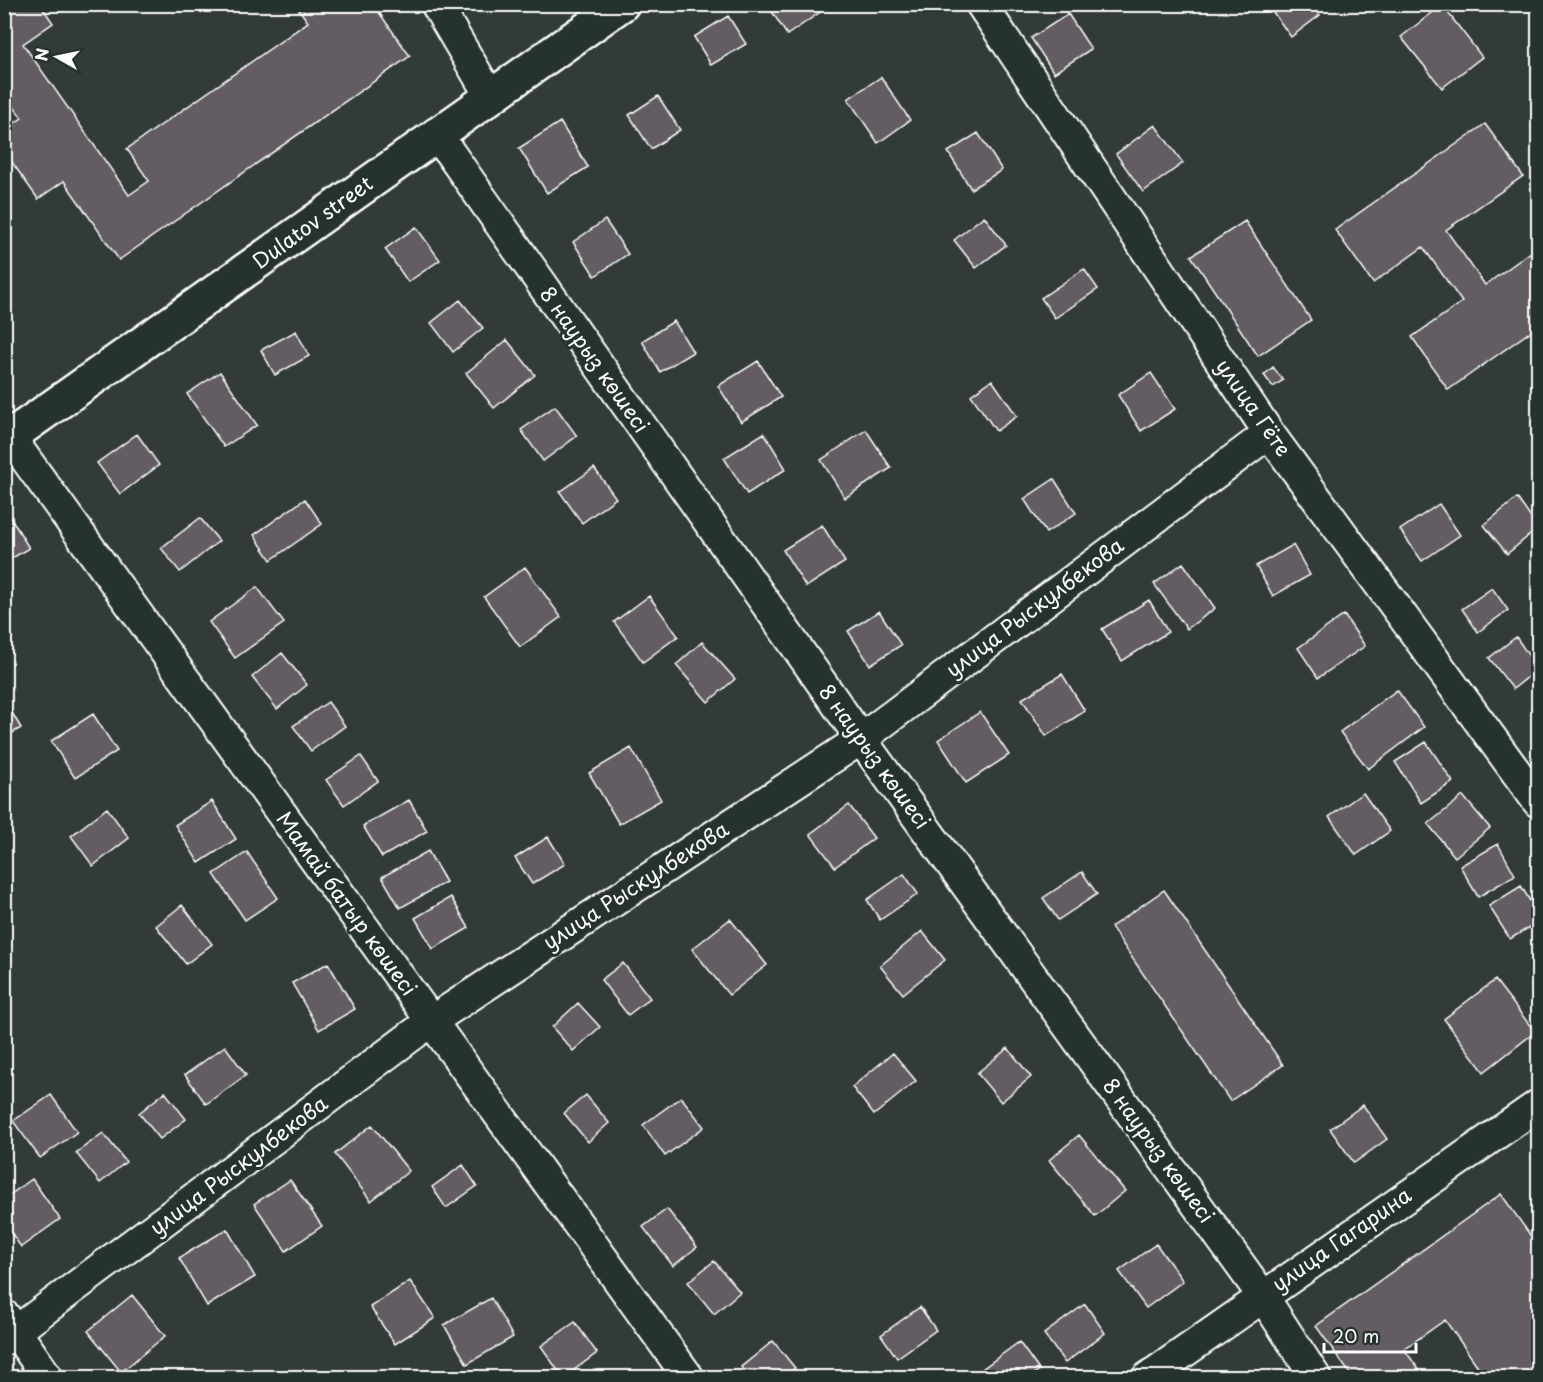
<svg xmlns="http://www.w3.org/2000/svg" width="1543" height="1382" font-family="'Playpen Sans',sans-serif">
  <rect width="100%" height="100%" fill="#323b38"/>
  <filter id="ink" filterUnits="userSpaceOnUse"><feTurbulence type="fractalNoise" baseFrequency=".0167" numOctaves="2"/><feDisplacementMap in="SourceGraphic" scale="12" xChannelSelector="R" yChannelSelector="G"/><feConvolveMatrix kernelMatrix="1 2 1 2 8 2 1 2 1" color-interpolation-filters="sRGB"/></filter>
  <g filter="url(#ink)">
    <path fill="#645c63" stroke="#fff" stroke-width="1.5" d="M4 4H40L53 23 23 44 129 195 149 181 127 149 308 22 295 4H373L410 56 119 260 64 181 38 199 4 151V130L22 118 4 93Z
      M767 4H832L787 35Z
      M1267 4H1312L1320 15 1291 37Z
      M1442 5 1482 57 1442 88 1401 37Z
      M1068 14 1091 49 1054 73 1031 38Z
      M728 16 746 44 711 65 694 37Z
      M881 77 910 120 878 143 848 99Z
      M658 96 680 130 651 149 629 115Z
      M560 122 588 167 547 193 519 148Z
      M1485 124 1523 176 1446 230 1485 285 1538 247V326L1448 390 1412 337 1462 302 1423 247 1373 283 1335 230Z
      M1155 125 1183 163 1143 192 1116 154Z
      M978 133 1002 170 971 189 948 152Z
      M984 216 1006 245 976 268 954 240Z
      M605 220 628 254 595 276 573 242Z
      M1245 221 1311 320 1258 356 1191 256Z
      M416 227 440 260 408 282 385 249Z
      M1084 269 1098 289 1055 318 1041 298Z
      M460 300 483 328 453 352 431 323Z
      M674 321 693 352 660 372 642 341Z
      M296 331 309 356 275 375 261 350Z
      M507 340 535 375 494 408 466 373Z
      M758 361 781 397 741 422 718 386Z
      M1273 367 1283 380 1273 387 1264 375Z
      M220 372 257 425 224 447 187 394Z
      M1151 373 1175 409 1141 431 1118 395Z
      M992 380 1017 416 996 431 971 395Z
      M555 406 577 436 543 461 521 430Z
      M866 430 891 468 845 498 821 460Z
      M764 433 786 469 747 494 724 458Z
      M137 434 159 465 120 494 97 463Z
      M594 468 616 498 582 523 560 492Z
      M1054 479 1076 513 1046 533 1024 499Z
      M1517 498 1538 528 1507 554 1484 525Z
      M305 499 322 524 271 560 254 535Z
      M1439 504 1460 535 1422 561 1400 530Z
      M8 513 29 548 4 563V515Z
      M200 518 219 541 180 572 161 548Z
      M822 525 845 562 806 587 783 550Z
      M1293 545 1310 575 1273 596 1256 566Z
      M1183 563 1215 608 1187 629 1154 584Z
      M525 567 561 617 520 647 484 597Z
      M257 587 284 623 235 658 209 622Z
      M1492 588 1508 610 1478 632 1462 609Z
      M649 596 678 636 643 662 614 622Z
      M1149 600 1168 632 1122 661 1102 629Z
      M879 611 901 645 870 665 848 631Z
      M1344 615 1365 646 1318 678 1298 648Z
      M1516 637 1538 669 1513 689 1489 658Z
      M702 642 735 679 708 702 676 665Z
      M282 653 307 685 277 709 252 677Z
      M1062 674 1085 711 1046 736 1022 699Z
      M1397 690 1424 727 1368 769 1340 732Z
      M4 699 21 728 4 738Z
      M328 702 345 726 311 751 293 726Z
      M980 712 1009 755 966 783 938 740Z
      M93 714 117 751 75 778 51 741Z
      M1426 742 1453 782 1421 803 1395 762Z
      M631 748 661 800 619 824 589 773Z
      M361 756 378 781 344 805 326 780Z
      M1363 793 1390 831 1356 855 1329 817Z
      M1463 796 1490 828 1455 857 1428 824Z
      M409 800 427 831 382 857 363 826Z
      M212 801 236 839 199 863 175 825Z
      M849 805 874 838 835 867 810 834Z
      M107 808 129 838 93 866 71 836Z
      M548 837 565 864 532 884 515 858Z
      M1498 844 1515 875 1478 897 1460 866Z
      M428 851 446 882 400 908 382 877Z
      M247 852 278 898 245 920 214 874Z
      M1082 872 1097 894 1058 920 1043 898Z
      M904 874 918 894 880 920 867 900Z
      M1521 886 1538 914V922L1510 939 1489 906Z
      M1164 890 1283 1065 1230 1101 1111 927Z
      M451 897 469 928 433 949 415 918Z
      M182 905 212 944 186 964 156 926Z
      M730 919 767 965 729 995 692 949Z
      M922 931 945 960 903 994 880 966Z
      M328 963 355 1009 319 1030 292 983Z
      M623 963 650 998 628 1015 601 980Z
      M1495 980 1535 1032 1484 1072 1444 1019Z
      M578 1003 600 1027 573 1051 552 1027Z
      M225 1046 246 1075 206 1104 185 1075Z
      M1008 1048 1031 1077 1001 1102 977 1073Z
      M893 1053 916 1081 874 1115 852 1087Z
      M165 1092 186 1119 160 1139 139 1113Z
      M51 1095 77 1132 40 1158 13 1121Z
      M586 1095 609 1123 588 1142 564 1113Z
      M681 1097 704 1127 665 1156 643 1125Z
      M1363 1105 1387 1139 1354 1163 1330 1129Z
      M372 1125 409 1171 371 1201 335 1154Z
      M103 1133 126 1162 100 1183 76 1153Z
      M1079 1135 1125 1191 1095 1216 1049 1160Z
      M463 1165 477 1186 446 1208 432 1187Z
      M32 1179 60 1219 21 1247 4 1223V1199Z
      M290 1180 322 1226 286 1251 254 1204Z
      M1501 1194 1538 1246V1378H1486L1445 1320 1404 1349 1425 1378H1353L1316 1326Z
      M667 1209 697 1247 673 1266 643 1227Z
      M227 1229 255 1277 207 1306 179 1258Z
      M1156 1244 1183 1281 1146 1308 1119 1271Z
      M714 1261 740 1292 714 1314 688 1282Z
      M410 1281 435 1318 395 1344 370 1307Z
      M132 1295 165 1336 121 1372 88 1331Z
      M491 1298 513 1337 467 1364 444 1325Z
      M1085 1304 1105 1333 1065 1363 1044 1334Z
      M920 1307 936 1330 897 1358 881 1335Z
      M575 1322 597 1353 563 1378 541 1346Z
      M773 1341 795 1368 784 1378H749L741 1367Z
      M1019 1342 1039 1370 1030 1378H982L978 1372Z"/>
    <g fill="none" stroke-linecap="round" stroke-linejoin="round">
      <defs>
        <path id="minor" d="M436 4 490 96
          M981 4 1269 433 1538 802
          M436 133 861 739 1262 1295 1316 1378
          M4 429 689 1378
          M5 1316 48 1378
          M4 1340 430 1022 861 739 1269 433
          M1147 1378 1538 1105"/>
        <path id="tertiary" d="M4 441 622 4"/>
      </defs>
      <use href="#minor" stroke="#fff" stroke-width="34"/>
      <use href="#tertiary" stroke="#fff" stroke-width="38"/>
      <use href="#minor" stroke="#26332d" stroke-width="30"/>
      <use href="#tertiary" stroke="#26332d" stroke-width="33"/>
    </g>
  </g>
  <g text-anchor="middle" stroke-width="6" stroke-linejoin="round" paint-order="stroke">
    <g font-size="21" fill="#fff" stroke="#26332d">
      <text transform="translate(313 223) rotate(-36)" y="7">Dulatov street</text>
      <text transform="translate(594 360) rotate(55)" y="7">8 наурыз көшесі</text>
      <text transform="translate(1253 408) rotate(55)" y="7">улица Гёте</text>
      <text transform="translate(1035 608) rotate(-37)" y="7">улица Рыскулбекова</text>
      <text transform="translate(874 757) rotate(54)" y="7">8 наурыз көшесі</text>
      <text transform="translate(636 886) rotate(-33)" y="7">улица Рыскулбекова</text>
      <text transform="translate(346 904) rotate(54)" y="7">Мамай батыр көшесі</text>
      <text transform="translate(1158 1151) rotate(54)" y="7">8 наурыз көшесі</text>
      <text transform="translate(239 1166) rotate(-37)" y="7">улица Рыскулбекова</text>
      <text transform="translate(1342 1240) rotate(-35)" y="7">улица Гагарина</text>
    </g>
  </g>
  <rect width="1543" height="1382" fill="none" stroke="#26332d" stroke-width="24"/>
  <rect x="12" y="12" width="1519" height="1358" fill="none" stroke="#fff" stroke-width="2" filter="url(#ink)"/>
  <g transform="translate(57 57) rotate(279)" stroke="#26332d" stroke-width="4.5" paint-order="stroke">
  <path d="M0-4.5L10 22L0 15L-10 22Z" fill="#ffffff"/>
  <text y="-9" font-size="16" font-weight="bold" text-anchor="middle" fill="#ffffff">N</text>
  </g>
  <path d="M1324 1343v9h92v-9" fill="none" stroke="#ffffff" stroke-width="3"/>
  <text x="1333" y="1343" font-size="18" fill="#ffffff" stroke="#26332d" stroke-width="4.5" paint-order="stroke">20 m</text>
</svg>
